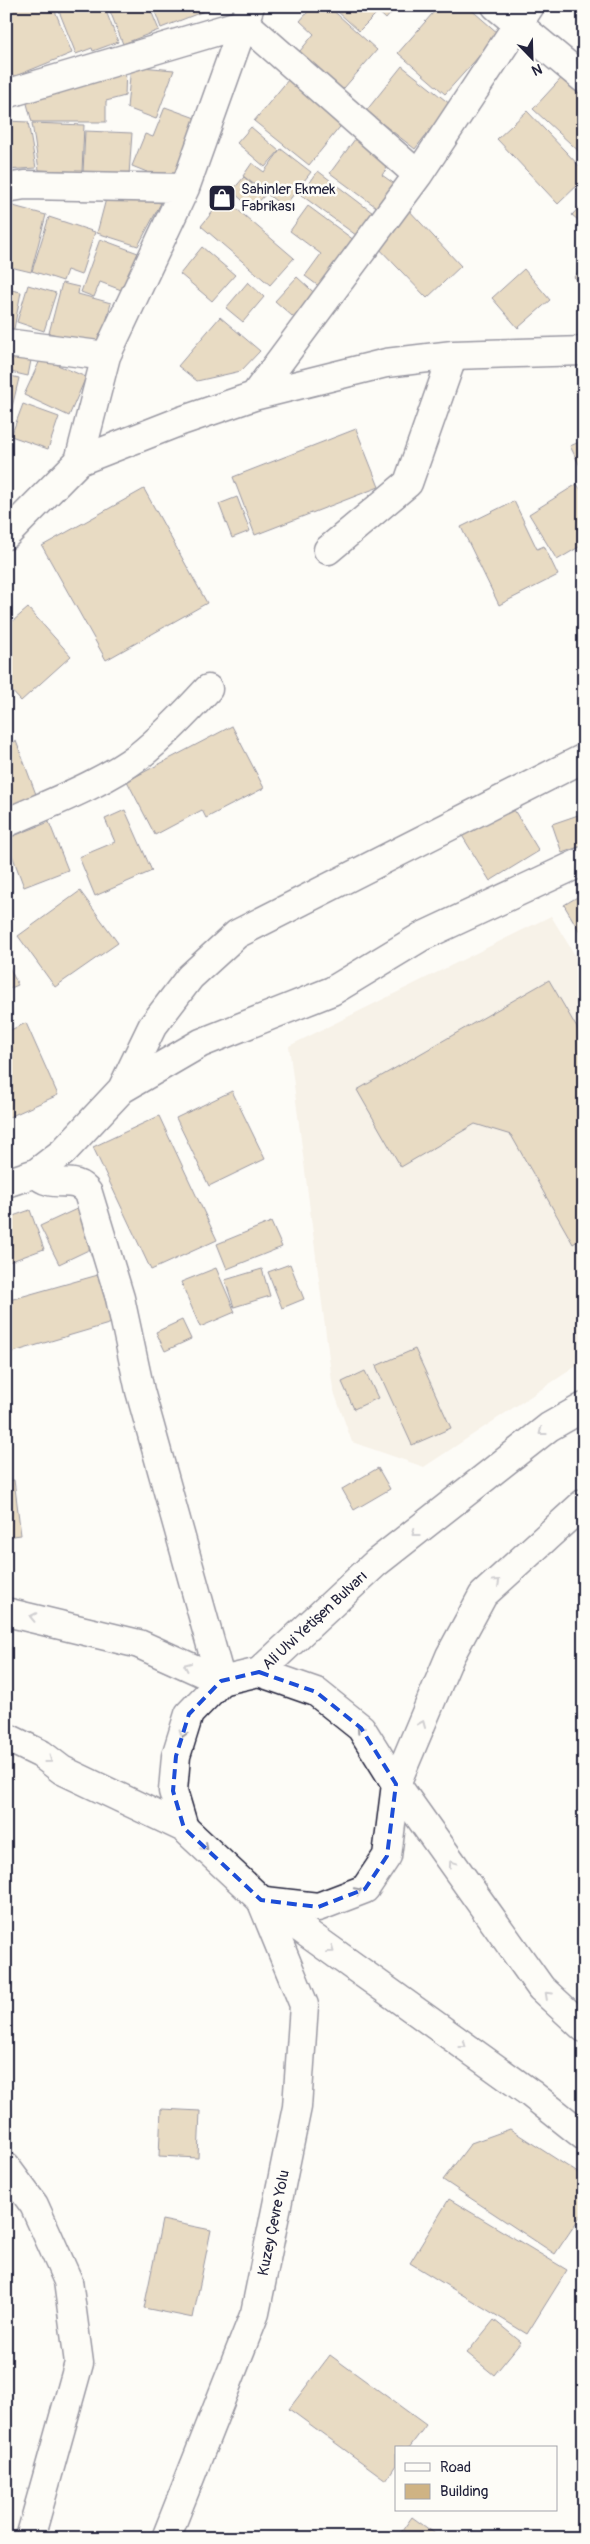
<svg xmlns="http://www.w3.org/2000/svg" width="590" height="2544" font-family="Pangolin,sans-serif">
  <rect width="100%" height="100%" fill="#fdfcf7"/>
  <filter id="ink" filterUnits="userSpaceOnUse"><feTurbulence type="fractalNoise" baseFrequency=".02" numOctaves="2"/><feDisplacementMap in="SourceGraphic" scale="10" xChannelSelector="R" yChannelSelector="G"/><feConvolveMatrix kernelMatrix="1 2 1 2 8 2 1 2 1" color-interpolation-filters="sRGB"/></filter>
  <g filter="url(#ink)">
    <path fill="#efe6d4" d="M551 916 584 970V1361L424 1467 352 1442 333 1389 289 1046Z"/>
    <path fill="#cfb384" stroke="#22223b" d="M6 6H53L72 53 6 80Z
      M57 6H104L118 42 93 51 92 48 76 54Z
      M108 6H149L159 30 123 44Z
      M153 6H217L161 28Z
      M313 6H328L377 50 338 95 295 57 314 34 300 21Z
      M342 6H368L376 14 359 31 337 11Z
      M372 6H397L386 19Z
      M439 6H467L499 34 445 94 398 53Z
      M131 66 174 70 156 119 127 108Z
      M402 66 450 104 415 149 366 111Z
      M126 67 125 96 106 101V122H32L26 100Z
      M567 72 584 87V156L533 109Z
      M293 74 348 117 309 165 254 121Z
      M165 107 198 119 172 182 132 166 145 134 153 137Z
      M527 111 584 171V179L558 204 497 139Z
      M6 121 28 122 36 168 6 170Z
      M32 123 84 125 82 172 39 170Z
      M251 127 279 151 265 167 237 143Z
      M85 131 132 133 129 175 83 172Z
      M358 135 393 160 382 175 396 185 379 209 330 173Z
      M281 149 311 172 284 207 243 176 252 163 264 172Z
      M318 171 377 216 360 238 301 195Z
      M244 177 265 195 252 209 232 191Z
      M107 195 161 203 138 246 97 233Z
      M224 198 294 258 270 285 201 226Z
      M584 202V225L572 215Z
      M6 204 46 215 31 272 6 266Z
      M308 206 362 246 328 293 305 276 321 254 290 231Z
      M407 208 461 266 427 298 372 241Z
      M49 217 95 232 81 275 67 270 63 281 32 271Z
      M100 239 138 253 124 291 100 282 94 297 81 292Z
      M202 247 235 275 212 301 180 274Z
      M584 265V285L574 277Z
      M524 269 550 300 518 328 492 298Z
      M297 277 321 299 300 323 275 301Z
      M248 282 264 297 243 322 226 308Z
      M62 283 79 287 78 294 111 303 100 346 49 333Z
      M28 285 56 293 44 331 17 322Z
      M6 289 21 292 13 334 6 332Z
      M220 317 260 351 241 371 197 381 178 366Z
      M6 350 32 355 28 376 6 371Z
      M41 358 86 377 69 416 24 395Z
      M6 375 19 378 8 424H6Z
      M23 404 59 417 48 449 11 436Z
      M356 429 379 487 255 535 233 477Z
      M584 440V474L570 446Z
      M577 484 584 495V544L557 560 529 514Z
      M144 489 207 603 106 660 42 546Z
      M237 497 250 531 232 538 219 504Z
      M514 501 537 549 544 546 558 575 499 605 461 527Z
      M28 608 71 656 21 701 6 685V627Z
      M232 726 264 788 206 818 202 810 155 835 127 781Z
      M16 741 37 797 6 809V745Z
      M508 800 539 851 490 881 458 829Z
      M125 810 152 871 95 896 79 857 115 842 105 819Z
      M584 813V845L562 853 552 824Z
      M49 822 68 870 24 887 6 839Z
      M80 891 118 943 55 987 18 936Z
      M584 893V939L564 905Z
      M6 961 18 985 6 990Z
      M549 980 584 1040V1237L573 1244 511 1135 475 1124 401 1167 357 1090Z
      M26 1023 58 1095 7 1118 6 1032Z
      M232 1091 265 1159 209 1186 176 1118Z
      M159 1116 217 1240 151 1270 93 1147Z
      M6 1199 13 1216 30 1210 44 1249 6 1263Z
      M81 1207 99 1245 59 1264 40 1226Z
      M271 1222 282 1247 227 1269 217 1244Z
      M290 1264 304 1299 282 1308 268 1272Z
      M216 1268 235 1312 200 1327 181 1282Z
      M262 1269 270 1296 234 1307 225 1280Z
      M98 1275 112 1323 10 1353 6 1340V1301Z
      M182 1320 191 1339 165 1351 156 1332Z
      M415 1349 451 1428 412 1445 376 1366Z
      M365 1371 378 1398 354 1409 342 1382Z
      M378 1468 390 1489 354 1510 342 1489Z
      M14 1480 21 1535 6 1537V1481Z
      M161 2109 200 2111 198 2158 159 2156Z
      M510 2129 584 2177V2211L555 2254 443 2180 471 2143Z
      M449 2199 567 2270 527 2334 410 2263Z
      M162 2220 211 2230 193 2318 144 2308Z
      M494 2320 521 2342 494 2375 467 2353Z
      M330 2355 426 2425 409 2448H396V2465L386 2480 289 2409Z
      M412 2517 441 2538H397Z"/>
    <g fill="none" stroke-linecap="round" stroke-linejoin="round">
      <defs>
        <path id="street" d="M496 6 584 79
          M245 23 418 175
          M6 94 245 23
          M6 188 25 185 185 188
          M6 343 106 356
          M254 396 418 175 530 6
          M79 461 106 356 185 188 250 6
          M6 535 79 461 181 421 254 396 386 363 453 355 584 351
          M328 550 408 483 453 355
          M6 823C50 803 100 785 139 756 164 736 186 713 208 689
          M122 1089 152 1027 190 977 237 934 584 758
          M36 1173C54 1192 73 1172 88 1193L120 1298 140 1391 221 1681
          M6 1183 36 1173 63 1152 122 1089 201 1043 332 991 421 937 584 861
          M6 2167 34 2205 68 2281 79 2363 30 2538"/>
        <g id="secondary">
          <path d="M584 1503 483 1595 450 1656 396 1784 541 1988 584 2028"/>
          <path id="s1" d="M6 1612 139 1644 221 1681 259 1672 376 1563 549 1427 584 1407"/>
          <path d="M259 1672 316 1692 361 1728 396 1784 387 1856 365 1889 318 1907 265 1901"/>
          <path d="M6 1737 41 1754 62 1770 184 1828 261 1900 530 2093 584 2136"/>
          <path d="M184 1828 173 1791 176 1756 189 1714 221 1681"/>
        </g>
        <g id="primary">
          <path id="s2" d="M166 2538 255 2313 297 2107 304 2005 261 1900"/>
        </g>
      </defs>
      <use href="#street" stroke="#22223b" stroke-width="31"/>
      <use href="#secondary" stroke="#22223b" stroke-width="31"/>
      <use href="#primary" stroke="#22223b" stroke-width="31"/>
      <use href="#street" stroke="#fdfcf7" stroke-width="28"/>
      <use href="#secondary" stroke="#fdfcf7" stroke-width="28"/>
      <use href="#primary" stroke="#fdfcf7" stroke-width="28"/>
    </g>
    <defs><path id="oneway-chevron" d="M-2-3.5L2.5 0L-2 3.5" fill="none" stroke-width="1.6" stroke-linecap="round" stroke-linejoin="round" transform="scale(1.25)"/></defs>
    <g stroke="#9a9aa2">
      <use href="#oneway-chevron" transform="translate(542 1432) rotate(142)"/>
      <use href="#oneway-chevron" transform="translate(415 1533) rotate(142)"/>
      <use href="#oneway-chevron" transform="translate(497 1582) rotate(-42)"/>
      <use href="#oneway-chevron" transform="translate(33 1617) rotate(-168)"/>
      <use href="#oneway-chevron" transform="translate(187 1666) rotate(-156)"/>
      <use href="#oneway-chevron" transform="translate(422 1724) rotate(-67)"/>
      <use href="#oneway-chevron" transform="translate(360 1729) rotate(-131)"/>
      <use href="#oneway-chevron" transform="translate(183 1734) rotate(106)"/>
      <use href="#oneway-chevron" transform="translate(49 1760) rotate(36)"/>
      <use href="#oneway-chevron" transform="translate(205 1847) rotate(43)"/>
      <use href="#oneway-chevron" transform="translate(452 1864) rotate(-125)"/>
      <use href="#oneway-chevron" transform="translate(358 1891) rotate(-27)"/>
      <use href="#oneway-chevron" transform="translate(331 1950) rotate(36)"/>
      <use href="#oneway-chevron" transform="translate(548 1995) rotate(-137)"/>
      <use href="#oneway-chevron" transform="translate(463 2045) rotate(36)"/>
    </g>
  </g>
  <path d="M0 0H590V2544H0ZM259 1672 316 1692 361 1728 396 1784 387 1856 365 1889 318 1907 261 1900 184 1828 173 1791 176 1756 189 1714 221 1681Z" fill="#fdfcf7" fill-opacity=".55" fill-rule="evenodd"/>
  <path fill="none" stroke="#1d4ed8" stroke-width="4" stroke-dasharray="10 6" stroke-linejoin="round" d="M259 1672 316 1692 361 1728 396 1784 387 1856 365 1889 318 1907 261 1900 184 1828 173 1791 176 1756 189 1714 221 1681Z"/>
  <defs>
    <symbol id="shop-square" viewBox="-11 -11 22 22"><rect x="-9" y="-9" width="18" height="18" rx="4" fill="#22223b" stroke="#fdfcf7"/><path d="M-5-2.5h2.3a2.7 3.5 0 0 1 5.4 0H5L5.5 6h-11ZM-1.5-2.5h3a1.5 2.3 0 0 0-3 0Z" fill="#fff"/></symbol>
  </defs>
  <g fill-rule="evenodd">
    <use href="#shop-square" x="206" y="182" width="32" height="32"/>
  </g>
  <g text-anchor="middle" stroke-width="5" stroke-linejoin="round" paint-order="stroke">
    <g font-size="15" fill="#22223b" stroke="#fdfcf7" text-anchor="start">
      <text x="241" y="194">Sahinler Ekmek<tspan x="241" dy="17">Fabrikası</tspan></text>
    </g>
    <g font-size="15" fill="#22223b" stroke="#fdfcf7">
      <text dy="5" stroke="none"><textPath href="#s1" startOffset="342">Ali Ulvi Yetişen Bulvarı</textPath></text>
      <text dy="5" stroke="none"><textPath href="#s2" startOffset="334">Kuzey Çevre Yolu</textPath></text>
    </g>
  </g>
  <rect width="590" height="2544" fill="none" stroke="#fdfcf7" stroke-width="25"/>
  <rect x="12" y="12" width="565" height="2519" fill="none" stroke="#22223b" stroke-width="2" filter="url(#ink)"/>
  <rect x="395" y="2446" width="162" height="65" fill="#fdfcf7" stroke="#a5a5ac"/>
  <rect x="405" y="2463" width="25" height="8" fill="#fdfcf7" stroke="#a5a5ac"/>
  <text x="440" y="2472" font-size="15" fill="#22223b">Road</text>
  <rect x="405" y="2484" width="25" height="15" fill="#cfb384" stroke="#a5a5ac"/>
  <text x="440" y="2496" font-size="15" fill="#22223b">Building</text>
  <g transform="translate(532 58) rotate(157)" stroke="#fdfcf7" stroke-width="4" paint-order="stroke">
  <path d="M0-4L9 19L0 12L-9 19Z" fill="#22223b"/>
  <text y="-8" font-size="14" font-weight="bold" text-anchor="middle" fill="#22223b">N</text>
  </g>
</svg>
